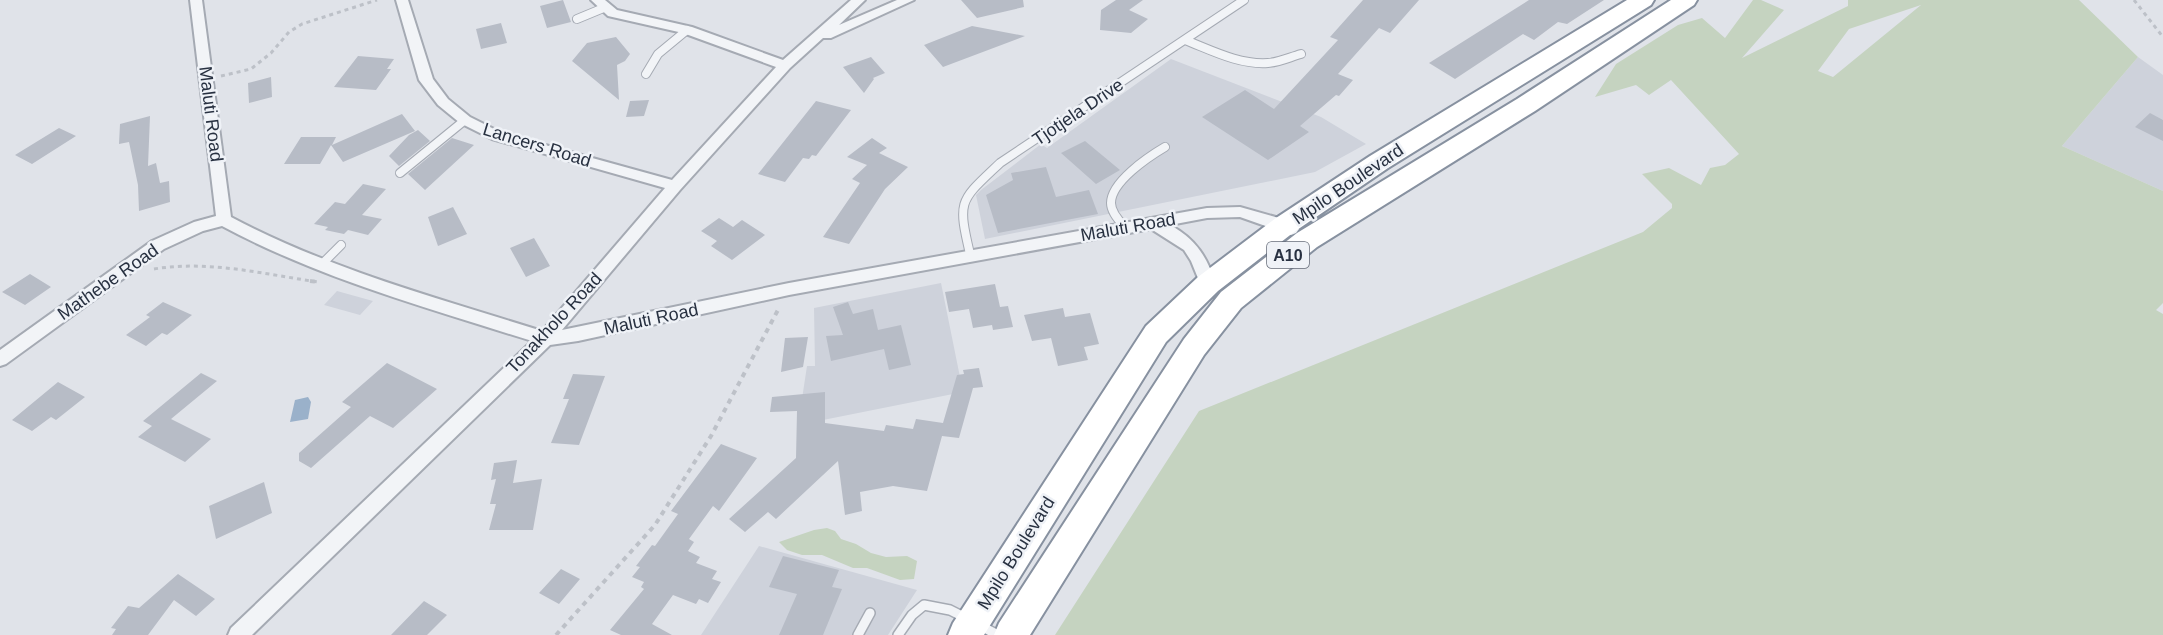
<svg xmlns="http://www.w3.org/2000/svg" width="2163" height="635" font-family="Arial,sans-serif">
  <rect width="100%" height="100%" fill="#e0e3e9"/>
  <path fill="#ced2db" d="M2138 57 2163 75V191L2062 146Z
    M1171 59 1321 117 1366 144 1315 172 985 239 976 195 981 190 1041 144 1047 148Z
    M941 283 963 392 798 425 807 366H815L814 308Z
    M337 291 373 301 360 315 324 305Z
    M759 546 917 590 888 635H701Z"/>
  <path fill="#c5d3c0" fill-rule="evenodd" d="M1753 0H1761L1784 10 1742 58 1848 6V0H2079L2138 57 2062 146 2163 191V303L2156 310 2163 314V635H1055L1199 411 1643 232 1672 208V204L1642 174 1669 168 1701 185 1710 168 1725 165 1739 154 1671 80 1649 95 1636 85 1595 97 1616 64 1678 25 1702 18 1725 38ZM1921 5 1833 77 1818 71 1849 29Z
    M827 528 835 531 841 539 856 544 871 553 886 557 907 556 917 561 914 579 900 580 867 568H853L822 555H802L787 550 779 542 814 530Z"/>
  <path fill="#9ab1ca" d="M308 397 311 402 308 419 290 422 295 400Z"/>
  <path fill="#b7bcc6" d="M563 0 571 22 547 28 540 6Z
    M961 0H1023L1024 7 977 18Z
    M1116 0H1143L1129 10 1148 19 1131 33 1100 30 1101 10Z
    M1363 0H1419L1390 33 1379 28 1338 74 1353 80 1339 96 1336 95 1300 126 1309 132 1268 160 1202 117 1245 90 1274 109 1338 40 1330 37Z
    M1529 0H1604L1567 24 1558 22 1534 40 1523 34 1455 79 1429 63Z
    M501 23 507 43 481 49 476 29Z
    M972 26 1025 36 943 67 924 45Z
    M616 37 630 54 625 61 617 65 619 100 572 61 587 43Z
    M358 56 394 59 387 69H391L376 90 334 87Z
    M871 57 885 73 873 78 874 79 864 93 843 67Z
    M271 77 272 97 249 103 248 83Z
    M649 100 644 116 626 117 630 101Z
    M816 101 851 110 816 156 812 155 809 159 803 158 785 182 758 174Z
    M2150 113 2163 120V141L2135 127Z
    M402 114 415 131 343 162 331 145 320 164H284L301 137H336L332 145Z
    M150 116 148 166 156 163 160 183 169 181 170 202 139 211 138 185 129 142 119 144 120 124Z
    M59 128 76 136 32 164 15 155Z
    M418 130 430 141 399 166 389 156 409 135Z
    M452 138 474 145 425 190 408 174Z
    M872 138 887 148 879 153 908 167 885 189 849 244 823 237 860 183 852 179 867 165 847 157Z
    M1085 141 1120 170 1096 184 1061 153Z
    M1046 167 1056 197 1089 190 1098 214 998 233 986 195 1013 180 1011 173Z
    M363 184 386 189 362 215 382 219 368 235 348 230 344 234 325 230 328 227 314 224 335 202 345 204Z
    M453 207 467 234 438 246 428 217Z
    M719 218 733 227 742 220 765 235 732 260 711 246 717 241 701 231Z
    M534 238 550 266 526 277 510 248Z
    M30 274 51 287 25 305 2 292Z
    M995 284 1000 307 1008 306 1013 327 993 330 992 325 973 328 969 309 949 312 945 292Z
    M163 302 192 315 167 335 162 333 146 346 126 335 150 317 146 315Z
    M848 302 853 314 873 309 878 330 901 325 911 365 889 370 884 349 831 361 826 336 843 335 833 307Z
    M1063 308 1065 317 1090 313 1099 344 1084 347 1088 360 1058 366 1051 338 1032 341 1024 315Z
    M808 337 803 367 781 372 785 338Z
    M387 363 437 389 393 428 370 416 311 468 299 461V453L351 407 342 402Z
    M979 368 983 387 973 388 959 438 942 436 927 491 893 486 860 492 862 511 845 515 838 461 776 519 768 512 745 532 729 519 796 458 797 411 770 412 772 397 825 392V423L884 431 886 425 913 429 916 419 943 423 957 375 964 374 963 370Z
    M201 373 217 381 171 419 211 439 185 462 138 437 152 426 143 421Z
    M573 374 605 376 579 445 551 443 569 399H563Z
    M58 382 85 397 56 420 51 417 32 431 12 420Z
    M721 444 757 458 719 511 713 506 689 539 694 542 688 551 700 557 696 563 717 571 712 579 721 582 708 603 699 599 696 604 673 595 652 624 672 635H621L610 630 644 589 641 587 644 582 632 577 640 567 636 566 652 545 655 546 678 514 671 511Z
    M517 460 513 483 542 479 533 530H489L496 504H490L496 479 491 480 494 463Z
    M264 482 272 513 216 539 209 506Z
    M783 556 839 570 832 587 842 589 823 635H779L797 594 769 587Z
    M561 569 580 579 559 604 539 593Z
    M178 574 215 599 196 616 174 600 148 635H112L116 629 111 628 128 606 139 608Z
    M424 601 447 615 427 635H391Z"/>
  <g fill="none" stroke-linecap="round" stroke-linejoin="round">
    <defs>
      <path id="service-far1" d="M577 19 606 7
        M1185 40C1211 50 1239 65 1268 63 1280 62 1290 57 1301 54
        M646 74 658 54 687 30
        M400 173 465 120
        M1125 227C1119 221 1111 212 1111 203 1111 182 1148 157 1165 147
        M970 254C957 199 960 201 1000 163L1244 0
        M322 264 341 245"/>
      <path id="service" d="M979 625 998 635
        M858 635 870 613
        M898 635 912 615 924 605 950 610 968 619"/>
      <path id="minor" d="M190 0H202L231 217C329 269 437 298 542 331L665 188 492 139 460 123 438 105 419 80 396 0H408L433 79 448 99 470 117 502 133 672 180 776 67 683 33 608 16 591 0H605L617 10 692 27 783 60 851 0H865L839 25 897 0H914L831 38H823L790 68 680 190 562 330 789 283 1207 208 1240 207 1290 221 1299 229 1296 233 1291 235 1240 217 1207 218 1170 225C1196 239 1207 257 1216 284L1214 288H1202L1191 261 1184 250 1151 229 789 295 578 341 550 345 252 635H228L231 628 532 341C427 308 319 278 222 226L203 231 164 249 6 364 0 366V350L152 241 194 222 216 216Z"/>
      <path id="trunk" d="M1627 0H1654L1651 5 1388 168 1294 232 1218 291 1166 342 984 635H948L953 623 1146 326 1198 277 1276 218 1370 156Z
        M1671 0H1697L1694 5 1535 111 1317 247 1241 308 1204 355 1030 635H994L999 623 1184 339 1221 292 1297 233 1517 99Z"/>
    </defs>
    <use href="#service-far1" stroke="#a5aab3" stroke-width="10"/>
    <use href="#service" stroke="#a5aab3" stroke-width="12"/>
    <use href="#minor" stroke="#a5aab3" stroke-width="4"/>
    <use href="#trunk" stroke="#8791a0" stroke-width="4"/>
    <path stroke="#bdc1c8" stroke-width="3" stroke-dasharray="4 4" stroke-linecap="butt" d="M2134 0 2163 37
      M221 76 251 69 271 53 289 32 302 24 377 0
      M154 269C209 260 263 274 318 282"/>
    <path stroke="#bdc1c8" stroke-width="4" stroke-dasharray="5 5" stroke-linecap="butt" d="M310 281 318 282
      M556 635 655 525 711 436 779 308"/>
    <use href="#service-far1" stroke="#f2f4f7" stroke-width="8"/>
    <use href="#service" stroke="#f2f4f7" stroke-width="9"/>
    <use href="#minor" fill="#f2f4f7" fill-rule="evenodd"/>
    <use href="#trunk" fill="#fff" fill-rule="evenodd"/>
  </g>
  <g text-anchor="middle" stroke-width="5" stroke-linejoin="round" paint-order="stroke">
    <rect fill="#eff2f7" stroke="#646b78" stroke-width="1.5" x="1267" y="242" width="42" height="26" rx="4.5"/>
    <g font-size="16" font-weight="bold" fill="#283141">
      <text x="1288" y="261">A10</text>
    </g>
    <g font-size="18" fill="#283141" stroke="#eff2f7">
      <text transform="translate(1078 112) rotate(-34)" y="6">Tjotjela Drive</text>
      <text transform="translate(211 114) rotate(83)" y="6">Maluti Road</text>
      <text transform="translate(537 145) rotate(17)" y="6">Lancers Road</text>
      <text transform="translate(1348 184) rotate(-34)" y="6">Mpilo Boulevard</text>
      <text transform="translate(1128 227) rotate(-10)" y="6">Maluti Road</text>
      <text transform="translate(108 282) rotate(-35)" y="6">Mathebe Road</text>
      <text transform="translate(651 319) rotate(-12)" y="6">Maluti Road</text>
      <text transform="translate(554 323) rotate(-47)" y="6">Tonakholo Road</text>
      <text transform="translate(1016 553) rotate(-58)" y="6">Mpilo Boulevard</text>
    </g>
  </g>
</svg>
